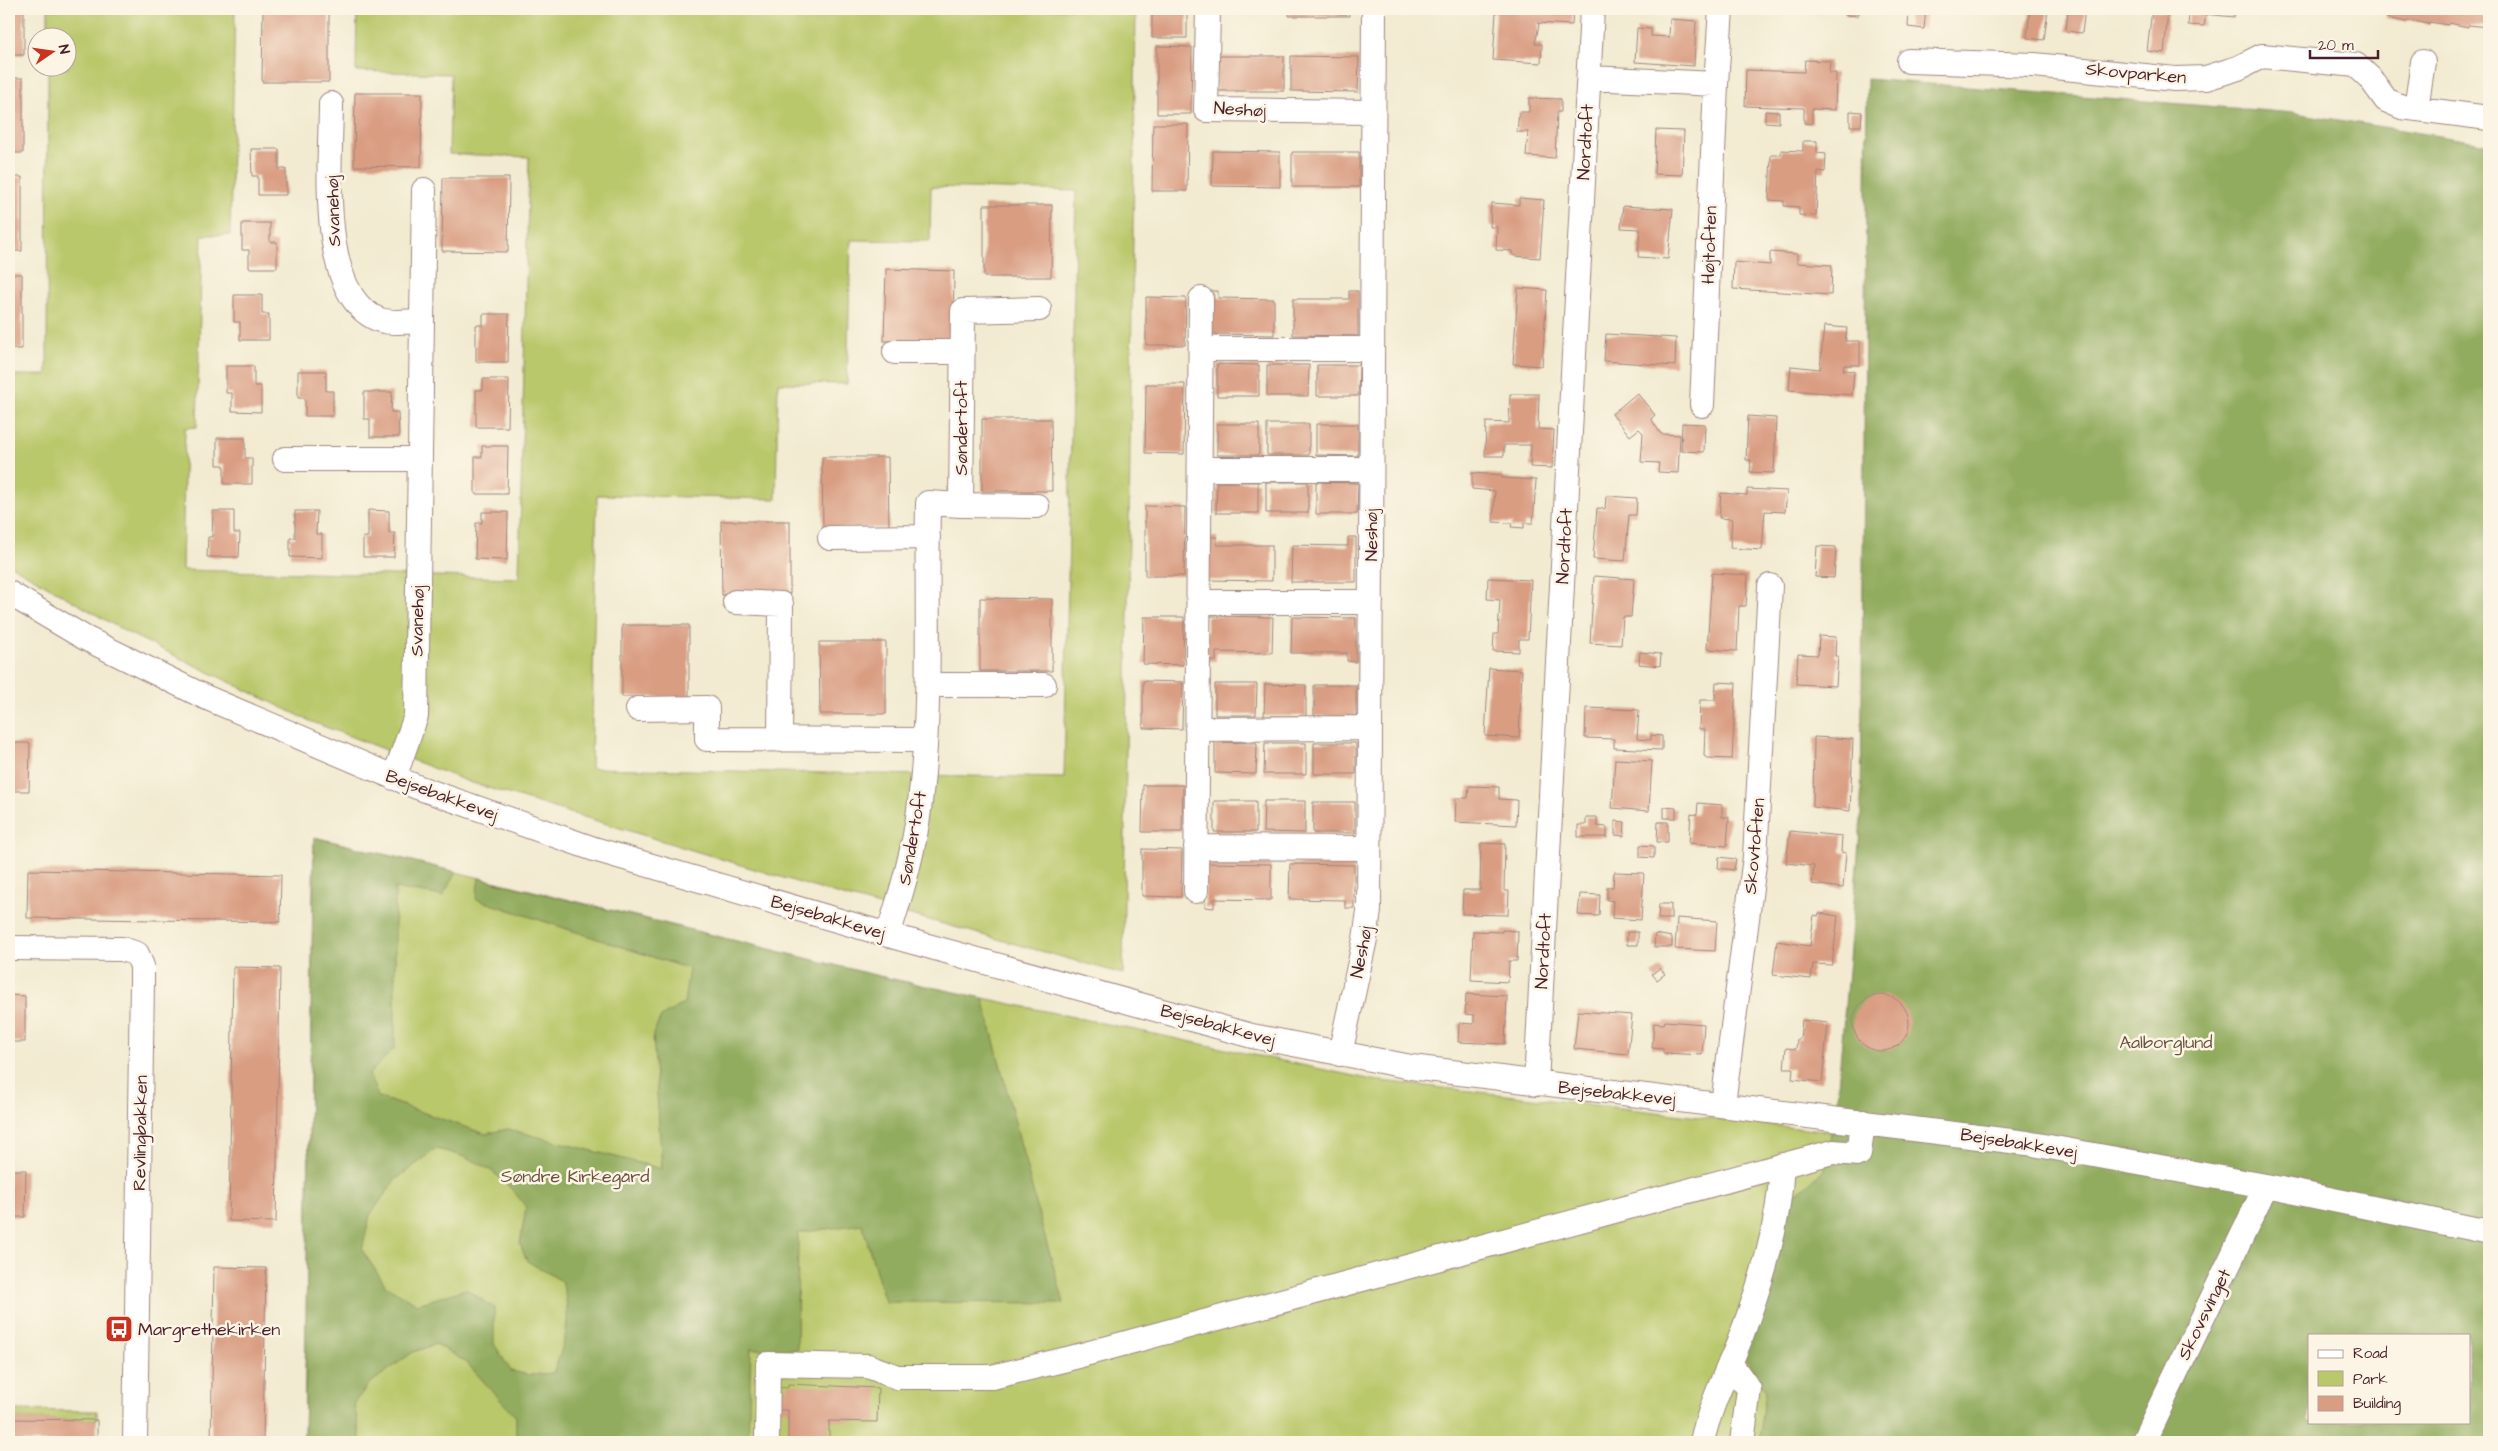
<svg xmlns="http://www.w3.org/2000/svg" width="2498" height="1451" font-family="'Architects Daughter',sans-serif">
  <rect width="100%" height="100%" fill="#fcf5e5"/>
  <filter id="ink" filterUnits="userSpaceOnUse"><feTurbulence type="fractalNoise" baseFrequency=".02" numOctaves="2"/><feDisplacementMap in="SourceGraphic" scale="10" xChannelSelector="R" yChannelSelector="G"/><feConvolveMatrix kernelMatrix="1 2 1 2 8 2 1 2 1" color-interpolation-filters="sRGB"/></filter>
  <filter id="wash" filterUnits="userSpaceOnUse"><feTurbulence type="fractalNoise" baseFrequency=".0096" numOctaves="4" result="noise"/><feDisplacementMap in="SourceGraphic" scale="20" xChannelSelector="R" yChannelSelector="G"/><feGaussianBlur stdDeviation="1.12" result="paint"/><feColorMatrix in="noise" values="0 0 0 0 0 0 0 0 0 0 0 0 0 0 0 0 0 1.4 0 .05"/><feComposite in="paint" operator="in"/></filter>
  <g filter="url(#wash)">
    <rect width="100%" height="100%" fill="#f2ebd1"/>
    <path fill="#b9c86b" stroke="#82744b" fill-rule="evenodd" d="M48 9H235L230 235H202L197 427 185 428 182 570 519 578 529 157 449 154 451 74 356 71 357 9H1136L1123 974 836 894 469 782 310 721 126 632 9 564V375H47L48 68H68V38L48 37ZM931 187 1076 191 1064 778 591 768 597 495 776 499 778 383 847 384 851 240 930 241Z
      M314 837 883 977 1373 1080 1832 1132 1772 1442H304Z
      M9 1410 97 1411V1420L9 1419Z"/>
    <path fill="#92ac5f" stroke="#6e6645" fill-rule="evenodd" d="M1867 79 2295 113 2489 144V1442H1759L1766 1391 1745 1357 1791 1198 1825 1170 1837 1098 1861 820ZM2309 1335H2469V1422H2309Z
      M314 837 456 872 443 896 395 888V1048L369 1074 378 1097 485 1134 508 1129 662 1169 653 1034 661 1017 684 1003 689 969 476 899 479 878 883 977 983 998 1042 1227 1064 1303 885 1302 862 1224 798 1233 797 1350 751 1349 748 1442H516V1417L466 1362 436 1344 413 1352 369 1384 354 1403 361 1442H304ZM436 1149C480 1159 499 1171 526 1207L520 1244 527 1261 562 1281C572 1317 567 1339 553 1373L529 1375 511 1371 494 1344V1308L466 1289 418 1304 386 1286 362 1250 370 1215 395 1180Z"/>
    <g id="blocks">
      <path fill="#d99d82" d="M9 9H24V55H9Z
        M263 9H329V82H262Z
        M1152 9H1187V38H1152Z
        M1289 9H1349V16H1289Z
        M1507 9H1573L1572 25 1537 23 1539 25 1535 44H1542L1541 63 1493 60 1496 12H1507Z
        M1791 9H1818V13L1791 12Z
        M1845 9H1858V16L1845 15Z
        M1909 9H1926L1924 29 1908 27Z
        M2030 9H2048L2044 40 2027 38Z
        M2068 9H2085L2082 33 2066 31Z
        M2181 9H2235L2234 17 2204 14V12Z
        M2388 9H2489V27L2468 25V27L2449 23 2448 25 2429 22V24L2408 20 2407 22 2386 18Z
        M2152 10 2168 12 2164 53 2147 51Z
        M2189 14 2206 15 2204 26 2188 25Z
        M1670 19 1696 21 1694 66 1635 62 1637 28 1651 29V36L1669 37Z
        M1157 46 1192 47 1191 114H1157Z
        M1217 56H1284V91H1216Z
        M1291 56 1359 57 1358 92 1291 91Z
        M1805 60 1830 61 1829 73H1836L1835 110 1812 109V124L1804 123V108L1745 106 1746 70 1804 72Z
        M9 78H23V153H9Z
        M355 93H422L421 167 354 166Z
        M1529 98 1561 99V112H1557L1555 158 1526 156 1528 132H1517L1519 112H1529Z
        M1765 111 1779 112V123L1765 122Z
        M1850 111 1862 112 1861 126H1850Z
        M1153 124H1188L1187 191H1152Z
        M1656 130 1684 131 1682 175 1654 174Z
        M1803 141H1817V153L1826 154 1825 172 1818 171 1816 216 1799 215V207L1784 206V201L1769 200 1771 155H1781V150L1803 151Z
        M251 149H279V169H286V195H258V176H252Z
        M1213 151 1280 152V187L1212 186Z
        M1292 152H1359V187H1292Z
        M9 177H22V251H9Z
        M443 178H509L508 252 442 251Z
        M1519 198 1544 200 1540 258 1515 256 1512 254V251L1496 250 1497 227H1490L1491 203 1519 205Z
        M984 205H1052L1051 277H984Z
        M1623 206 1673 209 1668 259 1638 257 1640 229 1621 228Z
        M242 223H270V242H277V268H249V250H242Z
        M1770 252 1797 254V263L1832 265 1831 295 1733 289 1734 262 1770 265Z
        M886 269 954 271 953 342 884 341Z
        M9 274H22V349H9Z
        M1518 288 1547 290 1542 366 1513 364Z
        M1209 291H1218V298L1274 299V335L1209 334Z
        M1349 291H1358V336L1293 335V299H1349Z
        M234 295H262V314H269V340H240V322H234Z
        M1146 297 1186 298 1185 345H1146Z
        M483 314H509L508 362H476V325H483Z
        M1824 326 1847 328 1845 341H1860V365H1844L1843 370 1854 371 1852 395 1789 390 1791 366 1820 369Z
        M1606 334 1676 338 1675 366 1604 361Z
        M1217 364 1259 365V396H1217Z
        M1267 365H1309L1308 396H1267Z
        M1317 365H1359L1358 396H1317Z
        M226 366H254V386H261V412L232 411V393H226Z
        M298 371H326V391H333V416H305V398H298Z
        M483 379H509L508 427H476V390H483Z
        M1146 384H1185L1184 454 1145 453Z
        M364 392H392L391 412H398L399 437H370V419H364Z
        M1637 393 1655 415 1651 419 1661 434 1680 435 1678 473 1658 472 1659 463 1641 462 1643 433 1639 429 1630 436 1612 414Z
        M1510 394H1539L1538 429 1554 430 1552 468 1530 467 1531 445H1504V456H1485L1486 422 1509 423Z
        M1748 416 1776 418 1774 473 1750 472 1751 460H1746Z
        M982 419H1051L1052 491H982Z
        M1682 423 1705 424 1704 452 1681 451Z
        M1217 424H1259V455H1217Z
        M1267 424H1309V455H1267Z
        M1316 424H1358V456L1316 455Z
        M217 438H245V458H252V484H224V465H217Z
        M482 446H508L507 494H475V457H482Z
        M822 457H888L889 528H823Z
        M1472 473 1502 475V478L1536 480 1533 523H1524V528L1511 527 1512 523 1493 522 1495 491 1472 489Z
        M1217 482H1258V513H1216Z
        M1266 482H1308V513H1266Z
        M1316 482 1358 483 1357 514H1316Z
        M1747 489 1787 491 1785 512 1765 511 1762 550 1730 548 1732 519 1719 518 1721 493 1747 495Z
        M1606 496 1637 498 1636 515H1629L1625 561 1593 559 1597 508 1605 509Z
        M1145 506 1185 507 1184 576H1145Z
        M368 510 389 511V533H395L394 557H363V537H368Z
        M213 511H234V533H240L239 557H207L208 537H212Z
        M295 511H317L316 534H322V558L290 557V538H295Z
        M482 512H508L507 560 475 559 476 523H482Z
        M721 521H790V594L722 595Z
        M1208 537H1217V545H1272V581L1207 580Z
        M1348 537H1356V582H1291L1292 545 1348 546Z
        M1817 546 1836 547 1834 578 1815 577Z
        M1712 573 1748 575 1746 606H1739L1737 651 1707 649Z
        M1594 576 1634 579 1631 617H1623L1621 645 1590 643Z
        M1488 578 1531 580 1528 639H1519V652L1493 651 1494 634H1498L1500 600 1487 599Z
        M980 598 1052 599V671H980Z
        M1207 616 1273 617 1272 653 1216 652V661H1207Z
        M1144 617H1184L1183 665 1143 664Z
        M1292 617 1356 618V662L1347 661V653H1291Z
        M622 625H689V697H622Z
        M1819 636 1836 637 1835 656H1838L1836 686 1796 684 1798 654 1818 655Z
        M819 642H886V714H820Z
        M1640 652 1661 654 1660 666 1639 664Z
        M1489 668 1522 670 1519 738 1485 736Z
        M1143 681 1183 682 1182 729 1143 728Z
        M1716 682 1736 683 1732 759 1707 758 1704 756 1705 729H1699L1700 700H1715Z
        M1215 684H1257L1256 715H1215Z
        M1265 684 1306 685V716H1264Z
        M1314 685H1356V716H1314Z
        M1586 708 1639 710 1637 739 1651 740V735L1662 736V750L1614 748V739L1585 738Z
        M1814 737 1853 739 1850 811 1813 807Z
        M1215 742 1257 743 1256 774 1215 773Z
        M9 743H30L29 791H9Z
        M1265 743H1306V774H1264Z
        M1314 743H1356V774H1314Z
        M1615 759 1652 761 1649 811 1612 808Z
        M1143 785H1183L1182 832H1142Z
        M1469 786 1499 787V799L1517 800 1516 825 1455 822 1456 798H1468Z
        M1214 801H1256V832H1214Z
        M1264 801H1305V833L1263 832Z
        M1313 802H1355V833H1313Z
        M1698 803 1722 805V817H1729L1727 846 1689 843 1691 814 1697 815Z
        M1664 807 1676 808V818H1664Z
        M1586 817H1597V826L1607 827V837H1578V825H1586Z
        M1615 821 1625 822 1624 836 1615 835Z
        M1658 822H1668V842H1657Z
        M1790 831 1842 836 1841 852 1846 853 1843 888 1812 884 1814 866 1786 863Z
        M1481 843 1505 844 1504 891H1509L1508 915 1462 914 1463 890H1480Z
        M1640 845 1654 846V858L1640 857Z
        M1142 849 1182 850 1181 897 1142 896Z
        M1719 857 1736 859 1734 870 1718 868Z
        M1205 863 1271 864V900L1214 899V908L1205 907Z
        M1290 864 1354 865V908H1345V900L1289 899Z
        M28 870 281 875 280 922 27 918Z
        M1614 872 1644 873 1641 920 1612 918 1613 901 1607 900V887H1613Z
        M1580 894 1600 895 1599 916 1578 915Z
        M1659 904H1671V919H1658Z
        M1819 913 1838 916 1832 965 1813 964 1811 979 1773 975 1777 941 1810 946 1814 915 1818 916Z
        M1677 918 1717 921 1715 951 1675 949Z
        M1502 930 1518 931 1517 961H1509L1508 982 1471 980 1473 931 1502 932Z
        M1627 932H1638V945H1627Z
        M1655 934 1672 937V947H1654Z
        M233 967 280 968 276 1222 229 1221Z
        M1660 968 1665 974 1657 980 1652 974Z
        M1466 994 1507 996 1505 1044 1458 1042 1459 1023 1474 1024V1015L1465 1014Z
        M9 995 25 996V1042H9Z
        M1853 1023a28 28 0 1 1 56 0a28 28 0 1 1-56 0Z
        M1578 1011 1632 1015 1628 1054 1574 1049Z
        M1802 1020 1828 1023 1822 1082 1792 1079 1793 1068H1784L1786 1048 1796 1049 1797 1039H1800Z
        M1665 1021 1704 1024 1702 1055 1663 1053V1049L1652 1048 1654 1023 1664 1024Z
        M9 1170H26L25 1217H9Z
        M214 1267 266 1268 263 1442H211Z
        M788 1384 878 1388 877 1422 829 1421V1442H788V1410H773V1387L788 1388Z
        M9 1419 97 1420V1442H9Z"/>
    </g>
  </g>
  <g filter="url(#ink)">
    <use href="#blocks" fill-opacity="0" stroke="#9e857e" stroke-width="1"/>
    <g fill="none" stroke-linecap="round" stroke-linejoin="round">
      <defs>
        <path id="minor" d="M1208 9 1206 110 1373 112
          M1909 61 2034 65 2175 79 2206 78 2238 68 2262 56 2356 65 2370 78 2386 100 2402 107 2489 118
          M1589 78 1716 84
          M331 104C331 158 316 297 380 320 392 324 409 321 422 321
          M2416 109 2423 62
          M1201 349H1372
          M895 352H961
          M1702 405 1716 84 1721 9
          M285 459H420
          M1200 469H1371
          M961 505 1037 506
          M830 538 928 537
          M9 593 85 638 205 697 417 787 594 849 888 935 1252 1036 1411 1067 2027 1143 2266 1186 2489 1232
          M735 602 781 604 780 740
          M1199 602H1371
          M929 685H1044
          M638 709 707 708V739L924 740
          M1197 729 1370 728
          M394 778 416 716 424 190
          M1196 847 1369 848
          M1196 891 1201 299
          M888 935C902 891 915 848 920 802 932 703 926 603 928 503L961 505 963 311 1039 309
          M9 948 122 949 137 954 142 966V981L135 1442
          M1340 1054 1365 939 1369 911 1374 9
          M1536 1084 1592 9
          M1723 1104 1755 857 1770 586
          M1730 1363 1749 1389 1742 1442
          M767 1442 768 1364 868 1366 897 1377H992L1067 1359 1795 1162 1833 1152 1859 1154 1863 1122
          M1702 1442C1709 1408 1726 1374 1739 1342 1761 1284 1779 1227 1782 1165
          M2143 1442 2266 1186"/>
      </defs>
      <use href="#minor" stroke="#9e857e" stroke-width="26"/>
      <use href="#minor" stroke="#fff" stroke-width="24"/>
    </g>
  </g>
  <defs>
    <symbol id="bus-square" viewBox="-11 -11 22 22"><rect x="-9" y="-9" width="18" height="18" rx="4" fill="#c8321e" stroke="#fcf5e5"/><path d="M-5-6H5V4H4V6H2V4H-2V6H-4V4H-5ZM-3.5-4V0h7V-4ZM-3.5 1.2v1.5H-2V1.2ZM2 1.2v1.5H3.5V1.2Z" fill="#fff"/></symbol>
  </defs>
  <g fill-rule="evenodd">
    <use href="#bus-square" x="103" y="1313" width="32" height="32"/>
  </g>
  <g text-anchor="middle" stroke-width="5" stroke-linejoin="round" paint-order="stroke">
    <g font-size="18" fill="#4a1f2b" stroke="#fcf5e5">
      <text transform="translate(2136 73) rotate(5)" y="6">Skovparken</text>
      <text transform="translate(1240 109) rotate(3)" y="6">Neshøj</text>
      <text transform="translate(1585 142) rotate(-87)" y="6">Nordtoft</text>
      <text transform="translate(333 211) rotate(-92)" y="6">Svanehøj</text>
      <text transform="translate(1709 245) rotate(-88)" y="6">Højtoften</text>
      <text transform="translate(961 428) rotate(-90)" y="6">Søndertoft</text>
      <text transform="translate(1371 535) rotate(-90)" y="6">Neshøj</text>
      <text transform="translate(1564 546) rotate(-87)" y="6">Nordtoft</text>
      <text transform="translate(417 621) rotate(-89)" y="6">Svanehøj</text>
      <text transform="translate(442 795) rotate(20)" y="6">Bejsebakkevej</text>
      <text transform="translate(912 838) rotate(-80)" y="6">Søndertoft</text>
      <text transform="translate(1754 846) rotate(-85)" y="6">Skovtoften</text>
      <text transform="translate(828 917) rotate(16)" y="6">Bejsebakkevej</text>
      <text transform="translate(1543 951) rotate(-87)" y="6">Nordtoft</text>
      <text transform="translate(1361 952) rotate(-79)" y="6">Neshøj</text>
      <text transform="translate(1218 1025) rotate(15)" y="6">Bejsebakkevej</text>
      <text transform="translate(1617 1093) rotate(6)" y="6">Bejsebakkevej</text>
      <text transform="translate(140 1133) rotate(-89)" y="6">Revlingbakken</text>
      <text transform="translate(2019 1143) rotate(9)" y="6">Bejsebakkevej</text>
      <text transform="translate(2204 1314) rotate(-64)" y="6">Skovsvinget</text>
    </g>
    <g font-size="18" fill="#6b523e" stroke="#fcf5e5">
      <text x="2166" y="1048">Aalborglund</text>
      <text x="575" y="1182">Søndre Kirkegård</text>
    </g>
    <g font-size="18" fill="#4a1f2b" stroke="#fcf5e5" text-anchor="start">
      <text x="138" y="1335">Margrethekirken</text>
    </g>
  </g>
  <rect width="2498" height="1451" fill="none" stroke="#fcf5e5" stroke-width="30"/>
  <rect x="2308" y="1334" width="162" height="90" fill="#fcf5e5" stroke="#b59f9b"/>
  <rect x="2318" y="1350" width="25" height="8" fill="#ffffff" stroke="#b59f9b"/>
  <text x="2353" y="1358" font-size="15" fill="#4a1f2b">Road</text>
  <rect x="2318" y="1371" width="25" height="15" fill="#b9c86b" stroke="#b59f9b"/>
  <text x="2353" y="1384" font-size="15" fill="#4a1f2b">Park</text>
  <rect x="2318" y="1396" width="25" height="15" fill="#d99d82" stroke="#b59f9b"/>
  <text x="2353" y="1408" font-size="15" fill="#4a1f2b">Building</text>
  <g transform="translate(52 52) rotate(77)"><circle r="24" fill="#fcf5e5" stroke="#b59f9b"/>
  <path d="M0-4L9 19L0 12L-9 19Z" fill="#c8321e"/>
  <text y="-8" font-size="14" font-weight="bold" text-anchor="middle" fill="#4a1f2b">N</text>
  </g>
  <path d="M2310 50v8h68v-8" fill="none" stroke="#4a1f2b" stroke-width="2.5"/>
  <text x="2318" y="50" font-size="15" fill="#4a1f2b" stroke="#fcf5e5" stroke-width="4" paint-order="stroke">20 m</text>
</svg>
